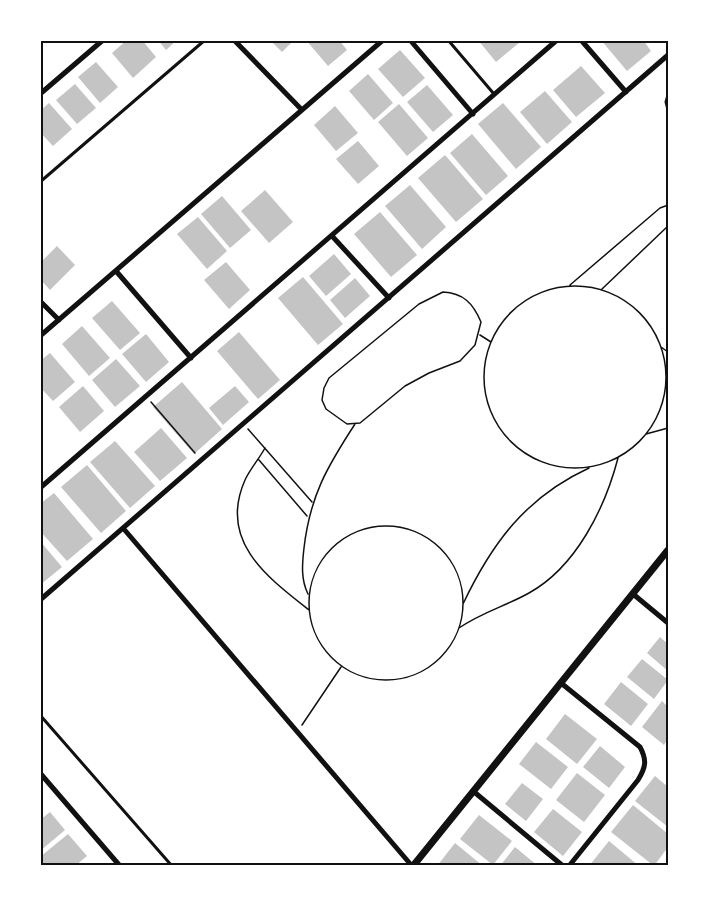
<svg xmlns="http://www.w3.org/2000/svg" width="709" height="906" font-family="Overpass,sans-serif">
  <rect width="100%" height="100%" fill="#fff"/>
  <path fill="#c4c4c4" d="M127 40H142L156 57 133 78 112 53Z
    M158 40H177L166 50Z
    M270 40H294L282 52Z
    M306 40H339L347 50 328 66Z
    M478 40H518L520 42 496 62Z
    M601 40H643L651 51 627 71Z
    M400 50 425 78 403 97 378 69Z
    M96 62 118 87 100 103 78 77Z
    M581 66 605 93 576 117 553 90Z
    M368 74 393 103 374 120 349 91Z
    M75 84 96 108 77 124 56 100Z
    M427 85 453 115 433 132 407 102Z
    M545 91 572 122 547 144 520 112Z
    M49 103 72 129 53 146 40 132V111Z
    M503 103 541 147 516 169 478 124Z
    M399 104 428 138 407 156 378 122Z
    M335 106 358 133 336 151 314 125Z
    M472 134 508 176 486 195 450 153Z
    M358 141 379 166 358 184 336 159Z
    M445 155 483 199 456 222 418 178Z
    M410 185 446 227 422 249 385 206Z
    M265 190 293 222 269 243 241 211Z
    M222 196 251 230 230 248 201 214Z
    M380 212 417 255 391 277 354 234Z
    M198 217 227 251 207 269 177 234Z
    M57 246 75 265 50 290 40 279V263Z
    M334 254 351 274 326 296 309 276Z
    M226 262 250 290 229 309 204 280Z
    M303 277 343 324 318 345 278 298Z
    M355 278 370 296 345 318 330 300Z
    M112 301 140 333 120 350 92 318Z
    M82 326 110 358 89 376 62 344Z
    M239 332 280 380 258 399 217 351Z
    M146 334 169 362 146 382 122 354Z
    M50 353 75 382 53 401 40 387V361Z
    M116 359 140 386 115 407 92 380Z
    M182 382 222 429 194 454 153 407Z
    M83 386 104 411 80 432 59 407Z
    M235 386 249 402 223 425 209 408Z
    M161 428 187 458 160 481 134 452Z
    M115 441 155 486 130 508 90 462Z
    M87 465 126 511 101 533 61 487Z
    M54 493 93 539 67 561 40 531V504Z
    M40 541 62 567 40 585Z
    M660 637 668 644V671L647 653Z
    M642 659 668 680 654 699 627 677Z
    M621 682 648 704 631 726 604 704Z
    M662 701 668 707V739L664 745 642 727Z
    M565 714 597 739 577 764 546 739Z
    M536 742 568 767 551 789 519 764Z
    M600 746 625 767 609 788 583 767Z
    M577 773 605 795 584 822 556 800Z
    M655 776 668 787V827L635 801Z
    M522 783 543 799 526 821 505 804Z
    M633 805 668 834V847L654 866 611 832Z
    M553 809 582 832 563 856 534 832Z
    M50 812 65 830 40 851V820Z
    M479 815 512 841 493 865 460 839Z
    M68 834 87 856 75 866H40V857Z
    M609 841 639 866H589Z
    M455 843 483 866H437Z
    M515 847 538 866H500Z"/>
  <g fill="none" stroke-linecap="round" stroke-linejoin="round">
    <path stroke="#111" stroke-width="1.5" d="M570 285 660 208 668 205
      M484 377a91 91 0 1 1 182 0a91 91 0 1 1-182 0Z
      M602 289 668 226
      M443 292C463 293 473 303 481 322L475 345 460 361 429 373 405 386 360 423 347 424 326 409 322 400 324 388 329 378 419 304Z
      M480 335 491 342
      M661 347 668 352
      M151 402 195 453
      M248 429 312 502
      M646 434 668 428
      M265 448C259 459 250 469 245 480 218 541 267 577 309 610
      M259 460 307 516
      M309 603a77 77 0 1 1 154 0a77 77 0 1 1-154 0Z
      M308 594C301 580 302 565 304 548 310 496 327 467 355 424
      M463 604C492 543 526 497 589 468
      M459 628C482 612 506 606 529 593 576 567 605 508 618 458
      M302 725 341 667"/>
    <path stroke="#111" stroke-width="3" d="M448 40 494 94
      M668 95 666 102 668 110
      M40 182 205 40
      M40 715 172 866"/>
    <path stroke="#111" stroke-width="5" d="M234 40 302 110
      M410 40 473 114
      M581 40 626 92
      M40 94 103 40
      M332 236 389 298
      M116 271 191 358
      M40 301 59 320
      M40 336 383 40
      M40 488 557 40
      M123 528 412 866
      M633 594 668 623
      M40 600 668 55
      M561 683 640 747C647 760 646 767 638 780L569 866
      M40 773 120 866
      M473 791 563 866"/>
    <path stroke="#111" stroke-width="7" d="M413 866 668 550"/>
  </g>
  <rect width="709" height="906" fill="none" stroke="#ffffff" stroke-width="84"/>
  <rect x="42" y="42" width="625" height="822" fill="none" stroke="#111" stroke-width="2"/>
</svg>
